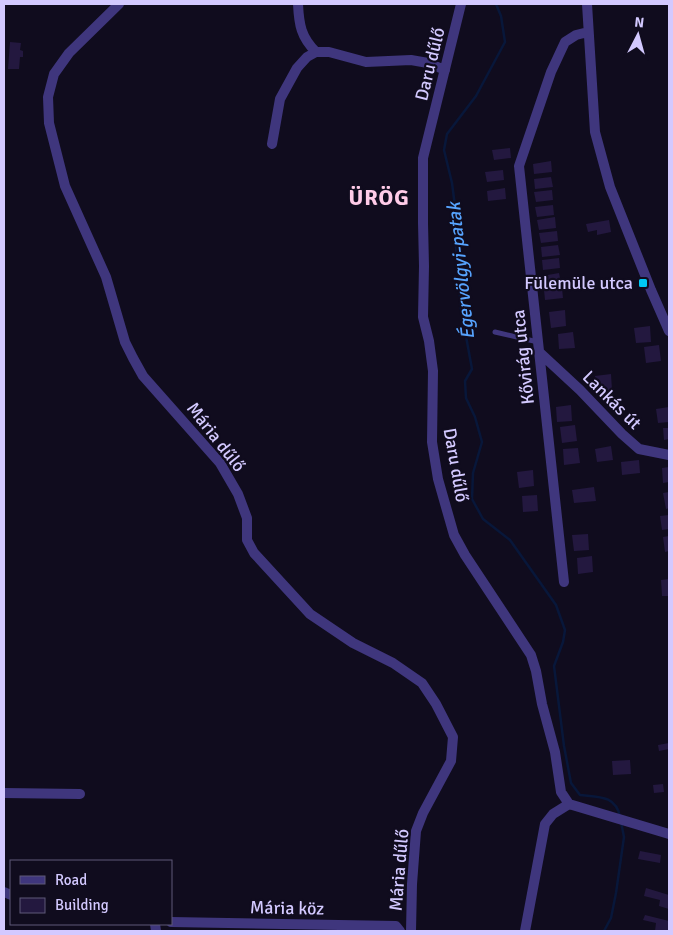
<svg xmlns="http://www.w3.org/2000/svg" width="673" height="935" font-family="Signika,sans-serif">
  <rect width="100%" height="100%" fill="#100c1e"/>
  <g fill="none" stroke-linecap="round" stroke-linejoin="round">
    <path stroke="#08173a" stroke-width="2.5" d="M496 4 501 16 505 42 476 96 447 134 444 150 452 183 456 214 455 234 461 309 472 369 465 381 466 398 475 417 482 442 473 473 472 499 483 519 510 540 556 605 565 630 563 642 554 666 564 746 571 783 580 795C598 797 616 795 620 817
      M604 931 611 918 616 893 624 837 621 822"/>
  </g>
  <path fill="#23183f" d="M10 42 21 43 20 50 23 51V57H20L19 69H8Z
    M510 148 511 158 494 160 492 150Z
    M551 161 552 172 534 174 533 164Z
    M503 170 504 180 487 182 485 172Z
    M551 177 553 187 535 189 534 179Z
    M505 188 506 199 488 201 487 191Z
    M552 190 553 200 536 202 534 192Z
    M553 205 554 215 537 217 535 207Z
    M555 217 556 228 539 230 537 220Z
    M609 220 611 232 597 235V230L588 232 586 224Z
    M557 231 558 241 541 243 539 233Z
    M558 245 560 255 542 257 541 247Z
    M559 258 560 268 543 270 542 260Z
    M559 273 561 283 543 286 542 276Z
    M562 288 563 298 545 300 544 290Z
    M565 310 566 326 551 328 549 312Z
    M650 326 651 342 636 343 634 328Z
    M573 332 575 348 559 349 558 334Z
    M659 345 661 361 646 363 644 347Z
    M611 374 612 390 597 392 595 376Z
    M571 405 572 421 557 422 556 407Z
    M669 407V422L658 423 656 409Z
    M575 425 577 441 562 443 560 427Z
    M663 428H669V439L664 440Z
    M611 446 613 460 597 462 595 449Z
    M578 448 580 463 564 465 563 449Z
    M639 460 640 473 622 475 621 462Z
    M669 467V482L663 483 662 468Z
    M533 470 534 486 519 488 517 472Z
    M594 487 596 501 574 503 572 490Z
    M669 492V508L666 509 663 493Z
    M537 495 538 511 523 512 522 496Z
    M669 515V529L662 530 660 516Z
    M588 534 589 550 574 551 572 535Z
    M669 536V551L665 552 663 537Z
    M592 556 593 572 578 574 577 558Z
    M669 579V596H662L661 580Z
    M669 743V749L659 751 658 745Z
    M630 760 631 774 613 775 612 761Z
    M663 784 664 792 654 793 653 785Z
    M640 851 661 855 660 863 638 859Z
    M646 888 669 895V909L659 906 660 900 644 896Z
    M645 915 669 921 668 931H655L656 923 643 920Z"/>
  <g fill="none" stroke-linecap="round" stroke-linejoin="round">
    <path stroke="#3f367d" stroke-width="5" d="M495 332 538 342"/>
    <path stroke="#3f367d" stroke-width="10" d="M119 4 69 53 54 74 48 97 49 123 65 186 106 277 125 342 133 358 143 376 220 463 238 494 247 518V540L254 553 310 614 353 643 393 663 422 683 436 704 453 737 451 761 423 813 416 831 412 884 411 931
      M298 4C299 25 301 37 316 52
      M461 4 423 158V223L424 266 423 317 429 341 433 371 432 442 438 479 454 535 465 555 531 655 536 671 542 704 555 752 561 792 569 804 669 834
      M587 4 595 132 610 187 651 290 669 331
      M272 144 280 99 297 68 307 57 316 52H329L366 62 411 60 428 63 445 70
      M539 352 580 390 622 434 639 449 669 455
      M564 582 519 166 551 72 565 42 576 35 588 32
      M4 793 80 794
      M4 892 11 895
      M171 922 396 926 400 931
      M155 924 156 931
      M525 931 545 824 553 814 569 804"/>
  </g>
  <rect fill="#00c8f4" stroke="#100c1e" stroke-width="2" x="638" y="278" width="10" height="10" rx="2.5"/>
  <g text-anchor="middle" stroke-width="4.5" stroke-linejoin="round" paint-order="stroke">
    <g font-size="18" fill="#d3c9ff" stroke="#100c1e">
      <text transform="translate(430 64) rotate(-76)" y="6">Daru dűlő</text>
      <text transform="translate(523 357) rotate(-96)" y="6">Kővirág utca</text>
      <text transform="translate(612 400) rotate(45)" y="6">Lankás út</text>
      <text transform="translate(216 437) rotate(52)" y="6">Mária dűlő</text>
      <text transform="translate(456 465) rotate(80)" y="6">Daru dűlő</text>
      <text transform="translate(399 870) rotate(-85)" y="6">Mária dűlő</text>
      <text transform="translate(287 908) rotate(1)" y="6">Mária köz</text>
    </g>
    <g font-size="18" fill="#d3c9ff" stroke="#100c1e" text-anchor="end">
      <text x="633" y="289">Fülemüle utca</text>
    </g>
    <g font-size="19" font-style="italic" fill="#57a4ff" stroke="#100c1e">
      <text transform="translate(460 271) rotate(-96)" y="7">Égervölgyi-patak</text>
    </g>
    <g font-size="22" font-weight="bold" letter-spacing="1" fill="#ffcbe8" stroke="#100c1e">
      <text x="379" y="205">ÜRÖG</text>
    </g>
  </g>
  <rect width="673" height="935" fill="none" stroke="#d3c9ff" stroke-width="10"/>
  <rect x="10" y="860" width="162" height="65" fill="#100c1e" stroke="#5e5878"/>
  <rect x="20" y="876" width="25" height="8" fill="#3f367d" stroke="#5e5878"/>
  <text x="55" y="885" font-size="15" fill="#d3c9ff">Road</text>
  <rect x="20" y="898" width="25" height="15" fill="#23183f" stroke="#5e5878"/>
  <text x="55" y="910" font-size="15" fill="#d3c9ff">Building</text>
  <g transform="translate(638 35) rotate(6)" stroke="#100c1e" stroke-width="4" paint-order="stroke">
  <path d="M0-4L9 19L0 12L-9 19Z" fill="#d3c9ff"/>
  <text y="-8" font-size="14" font-weight="bold" text-anchor="middle" fill="#d3c9ff">N</text>
  </g>
</svg>
